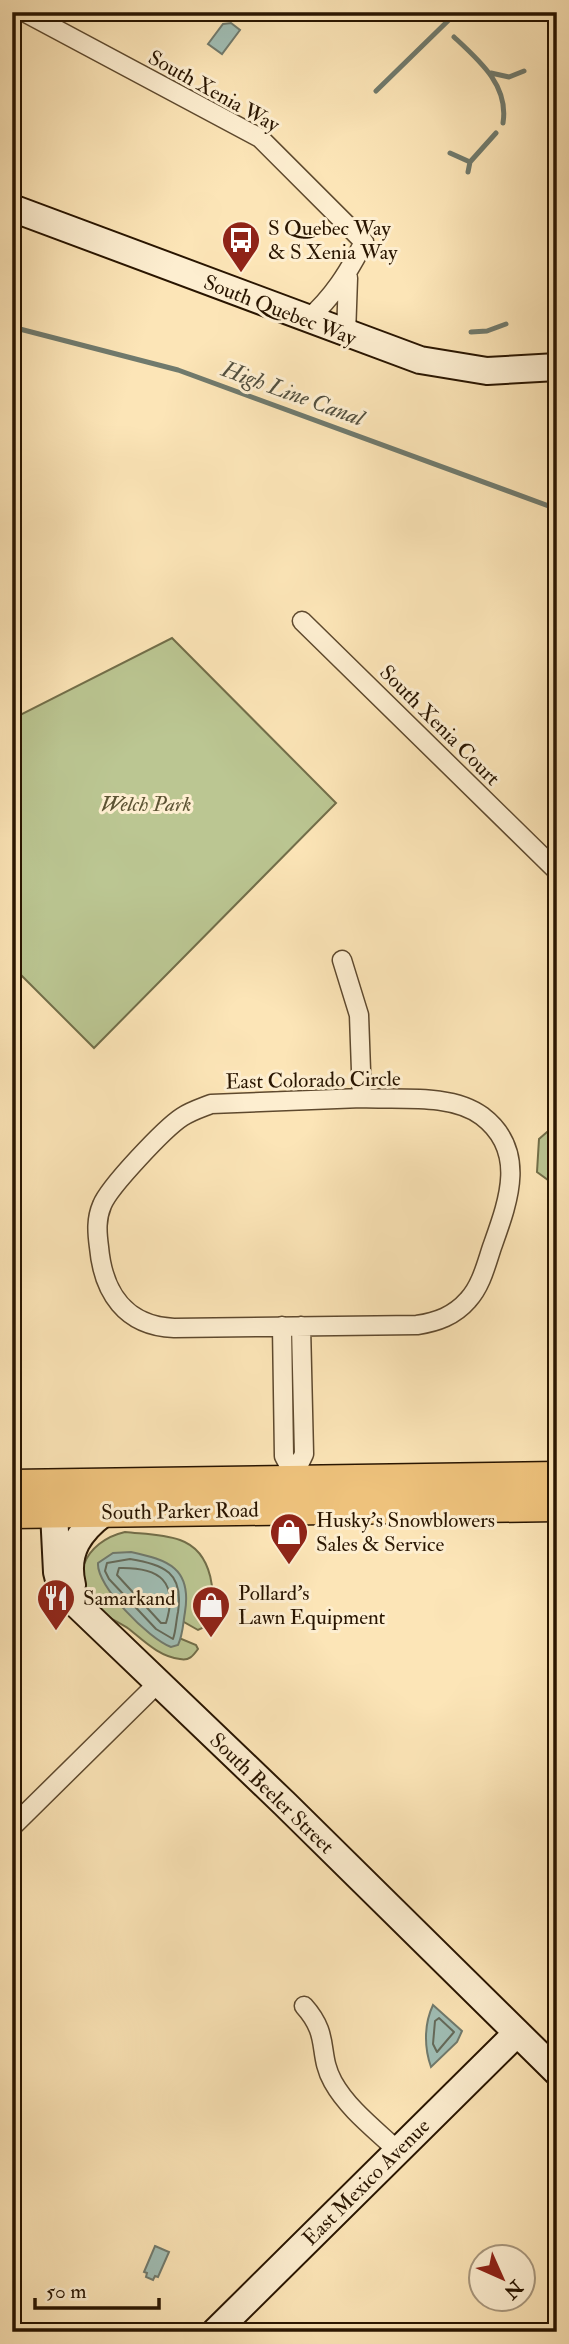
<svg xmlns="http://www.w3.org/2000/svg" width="569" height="2344" font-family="'IM FELL Double Pica',serif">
  <rect width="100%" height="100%" fill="#fce5b7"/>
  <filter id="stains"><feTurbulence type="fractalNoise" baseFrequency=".00286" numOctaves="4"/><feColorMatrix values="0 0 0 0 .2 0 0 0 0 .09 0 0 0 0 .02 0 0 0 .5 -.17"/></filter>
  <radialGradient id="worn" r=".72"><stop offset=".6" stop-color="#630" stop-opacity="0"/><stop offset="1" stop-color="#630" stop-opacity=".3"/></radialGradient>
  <path fill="#bbc692" stroke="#726e49" stroke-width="2" d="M172 638 336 803 94 1048 12 966V719Z
    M547 1132 557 1133V1181L548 1180 537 1172 539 1139Z
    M125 1532C143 1534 163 1534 180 1540 214 1552 217 1597 209 1625L198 1630 182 1621 167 1633 196 1645 198 1649C193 1656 189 1661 180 1659 160 1657 145 1642 129 1629 120 1623 109 1618 101 1612 64 1582 85 1541 125 1532Z"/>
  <path fill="#a0beb5" stroke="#707a6d" stroke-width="2" d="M231 23 240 30 222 54 208 44 223 24Z
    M131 1552C168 1560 192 1568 185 1612 183 1623 183 1635 178 1645L171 1647C149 1639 96 1586 98 1563L113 1553Z
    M433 2005 462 2031 457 2042 431 2067C424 2047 424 2024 433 2005Z
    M155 2246 169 2252 158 2277 155 2276 153 2280 146 2277 147 2273 144 2272Z"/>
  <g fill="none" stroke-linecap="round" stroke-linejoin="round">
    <path stroke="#646a5a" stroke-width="2" d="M130 1559C164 1565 184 1572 178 1612 176 1621 176 1631 173 1639L156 1629 109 1579 105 1571 107 1563Z
      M119 1568C159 1567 179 1581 166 1623H161L117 1575Z
      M439 2018 454 2032 437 2052 433 2044 435 2021Z"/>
    <path stroke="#707a6d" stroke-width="5" d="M454 37C480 61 509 86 503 123
      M491 73 509 77 524 71
      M376 91 457 12
      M450 153 470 162
      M468 172 470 162 496 133
      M12 327 178 370 557 509
      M471 332 487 331 506 324"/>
    <defs>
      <path id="street" d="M24 12 260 138 364 242C348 273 333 297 307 320
        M346 335 348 278
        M302 621 557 871
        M342 960 359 1015 362 1098
        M362 1098C399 1100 451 1093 482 1116 528 1151 508 1202 492 1247 486 1265 481 1286 468 1300 454 1316 437 1322 417 1325L174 1328C125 1326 103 1292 99 1247 97 1232 96 1219 102 1205 109 1187 165 1128 182 1117 191 1111 201 1108 211 1104Z
        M282 1326 284 1456 294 1475
        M295 1489 294 1475 304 1454 301 1326
        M12 1827 158 1683
        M304 2006C331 2036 317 2053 333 2082 348 2109 376 2130 398 2151"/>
      <path id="secondary" d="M12 208 420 360 487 371 557 367
        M53 1492 57 1572 60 1584 73 1601 285 1804 557 2072
        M72 1585C64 1552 80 1530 105 1512
        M215 2332 517 2033"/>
      <path id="primary" d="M12 1485 557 1477
        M12 1513 557 1506"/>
    </defs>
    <use href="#street" stroke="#5e492e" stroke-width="21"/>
    <use href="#secondary" stroke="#291500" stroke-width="30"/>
    <use href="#primary" stroke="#291500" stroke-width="33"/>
    <use href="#street" stroke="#fdeed0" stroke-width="18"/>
    <use href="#secondary" stroke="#fdeed0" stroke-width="26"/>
    <use href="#primary" stroke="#eec27c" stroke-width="30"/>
  </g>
  <defs>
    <symbol id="bus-pin" viewBox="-11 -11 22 30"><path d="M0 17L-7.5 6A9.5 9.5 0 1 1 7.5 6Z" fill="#8f2418" stroke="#fdeed0"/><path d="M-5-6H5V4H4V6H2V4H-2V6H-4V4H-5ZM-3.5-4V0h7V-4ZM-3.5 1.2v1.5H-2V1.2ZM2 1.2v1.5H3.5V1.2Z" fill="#fff"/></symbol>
    <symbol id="shop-pin" viewBox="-11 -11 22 30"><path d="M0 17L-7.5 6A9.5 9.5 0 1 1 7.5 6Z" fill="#8f2418" stroke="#fdeed0"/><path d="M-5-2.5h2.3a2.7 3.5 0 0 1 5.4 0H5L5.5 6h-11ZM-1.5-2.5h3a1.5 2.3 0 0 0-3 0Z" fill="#fff"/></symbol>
    <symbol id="restaurant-pin" viewBox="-11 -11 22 30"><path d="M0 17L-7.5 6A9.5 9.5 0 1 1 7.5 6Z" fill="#8f2418" stroke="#fdeed0"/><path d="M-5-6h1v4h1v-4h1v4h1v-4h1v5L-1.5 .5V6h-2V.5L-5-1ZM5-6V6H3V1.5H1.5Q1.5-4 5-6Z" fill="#fff"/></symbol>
  </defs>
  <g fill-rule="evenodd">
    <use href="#bus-pin" x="219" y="218" width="44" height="60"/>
    <use href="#shop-pin" x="267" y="1510" width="44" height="60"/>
    <use href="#restaurant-pin" x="34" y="1576" width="44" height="60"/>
    <use href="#shop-pin" x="189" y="1583" width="44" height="60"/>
  </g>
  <g text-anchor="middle" stroke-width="6" stroke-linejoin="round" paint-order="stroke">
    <g font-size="21" fill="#291500" stroke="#fdeed0">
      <text transform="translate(214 91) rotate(29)" y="7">South Xenia Way</text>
      <text transform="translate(280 310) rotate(21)" y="7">South Quebec Way</text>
      <text transform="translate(440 725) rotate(45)" y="7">South Xenia Court</text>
      <text transform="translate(313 1080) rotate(-1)" y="7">East Colorado Circle</text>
      <text transform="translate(180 1511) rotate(-1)" y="7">South Parker Road</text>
      <text transform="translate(272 1793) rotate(44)" y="7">South Beeler Street</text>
      <text transform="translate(366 2182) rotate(-45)" y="7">East Mexico Avenue</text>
    </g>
    <g font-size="21" fill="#291500" stroke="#fdeed0" text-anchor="start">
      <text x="268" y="235">S Quebec Way<tspan x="268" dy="24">&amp; S Xenia Way</tspan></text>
      <text x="316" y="1527">Husky's Snowblowers<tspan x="316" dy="24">Sales &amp; Service</tspan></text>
      <text x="238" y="1600">Pollard's<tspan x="238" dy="24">Lawn Equipment</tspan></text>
      <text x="83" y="1605">Samarkand</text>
    </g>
    <g font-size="21" font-style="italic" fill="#5c5333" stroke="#fdeed0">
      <text x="146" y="811">Welch Park</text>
    </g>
    <g font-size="23" font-style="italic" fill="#53503f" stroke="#fdeed0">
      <text transform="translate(293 393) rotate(20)" y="8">High Line Canal</text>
    </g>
  </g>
  <rect width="569" height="2344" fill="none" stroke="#fce5b7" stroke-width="42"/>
  <rect x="14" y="14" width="541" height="2316" fill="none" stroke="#291500" stroke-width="3.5"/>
  <rect x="21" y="21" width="527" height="2302" fill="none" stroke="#291500" stroke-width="2"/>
  <g transform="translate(502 2278) rotate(135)"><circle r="33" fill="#fdeed0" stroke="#a8977d" stroke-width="2"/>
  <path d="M0-5L12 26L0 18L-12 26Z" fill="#8f2418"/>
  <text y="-10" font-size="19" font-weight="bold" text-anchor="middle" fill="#291500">N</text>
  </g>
  <path d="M35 2298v10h124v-10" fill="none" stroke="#291500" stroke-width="3.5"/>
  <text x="46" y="2298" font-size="21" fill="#291500" stroke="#fdeed0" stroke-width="5" paint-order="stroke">50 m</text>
  <rect width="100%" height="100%" filter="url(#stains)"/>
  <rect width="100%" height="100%" fill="url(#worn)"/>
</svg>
